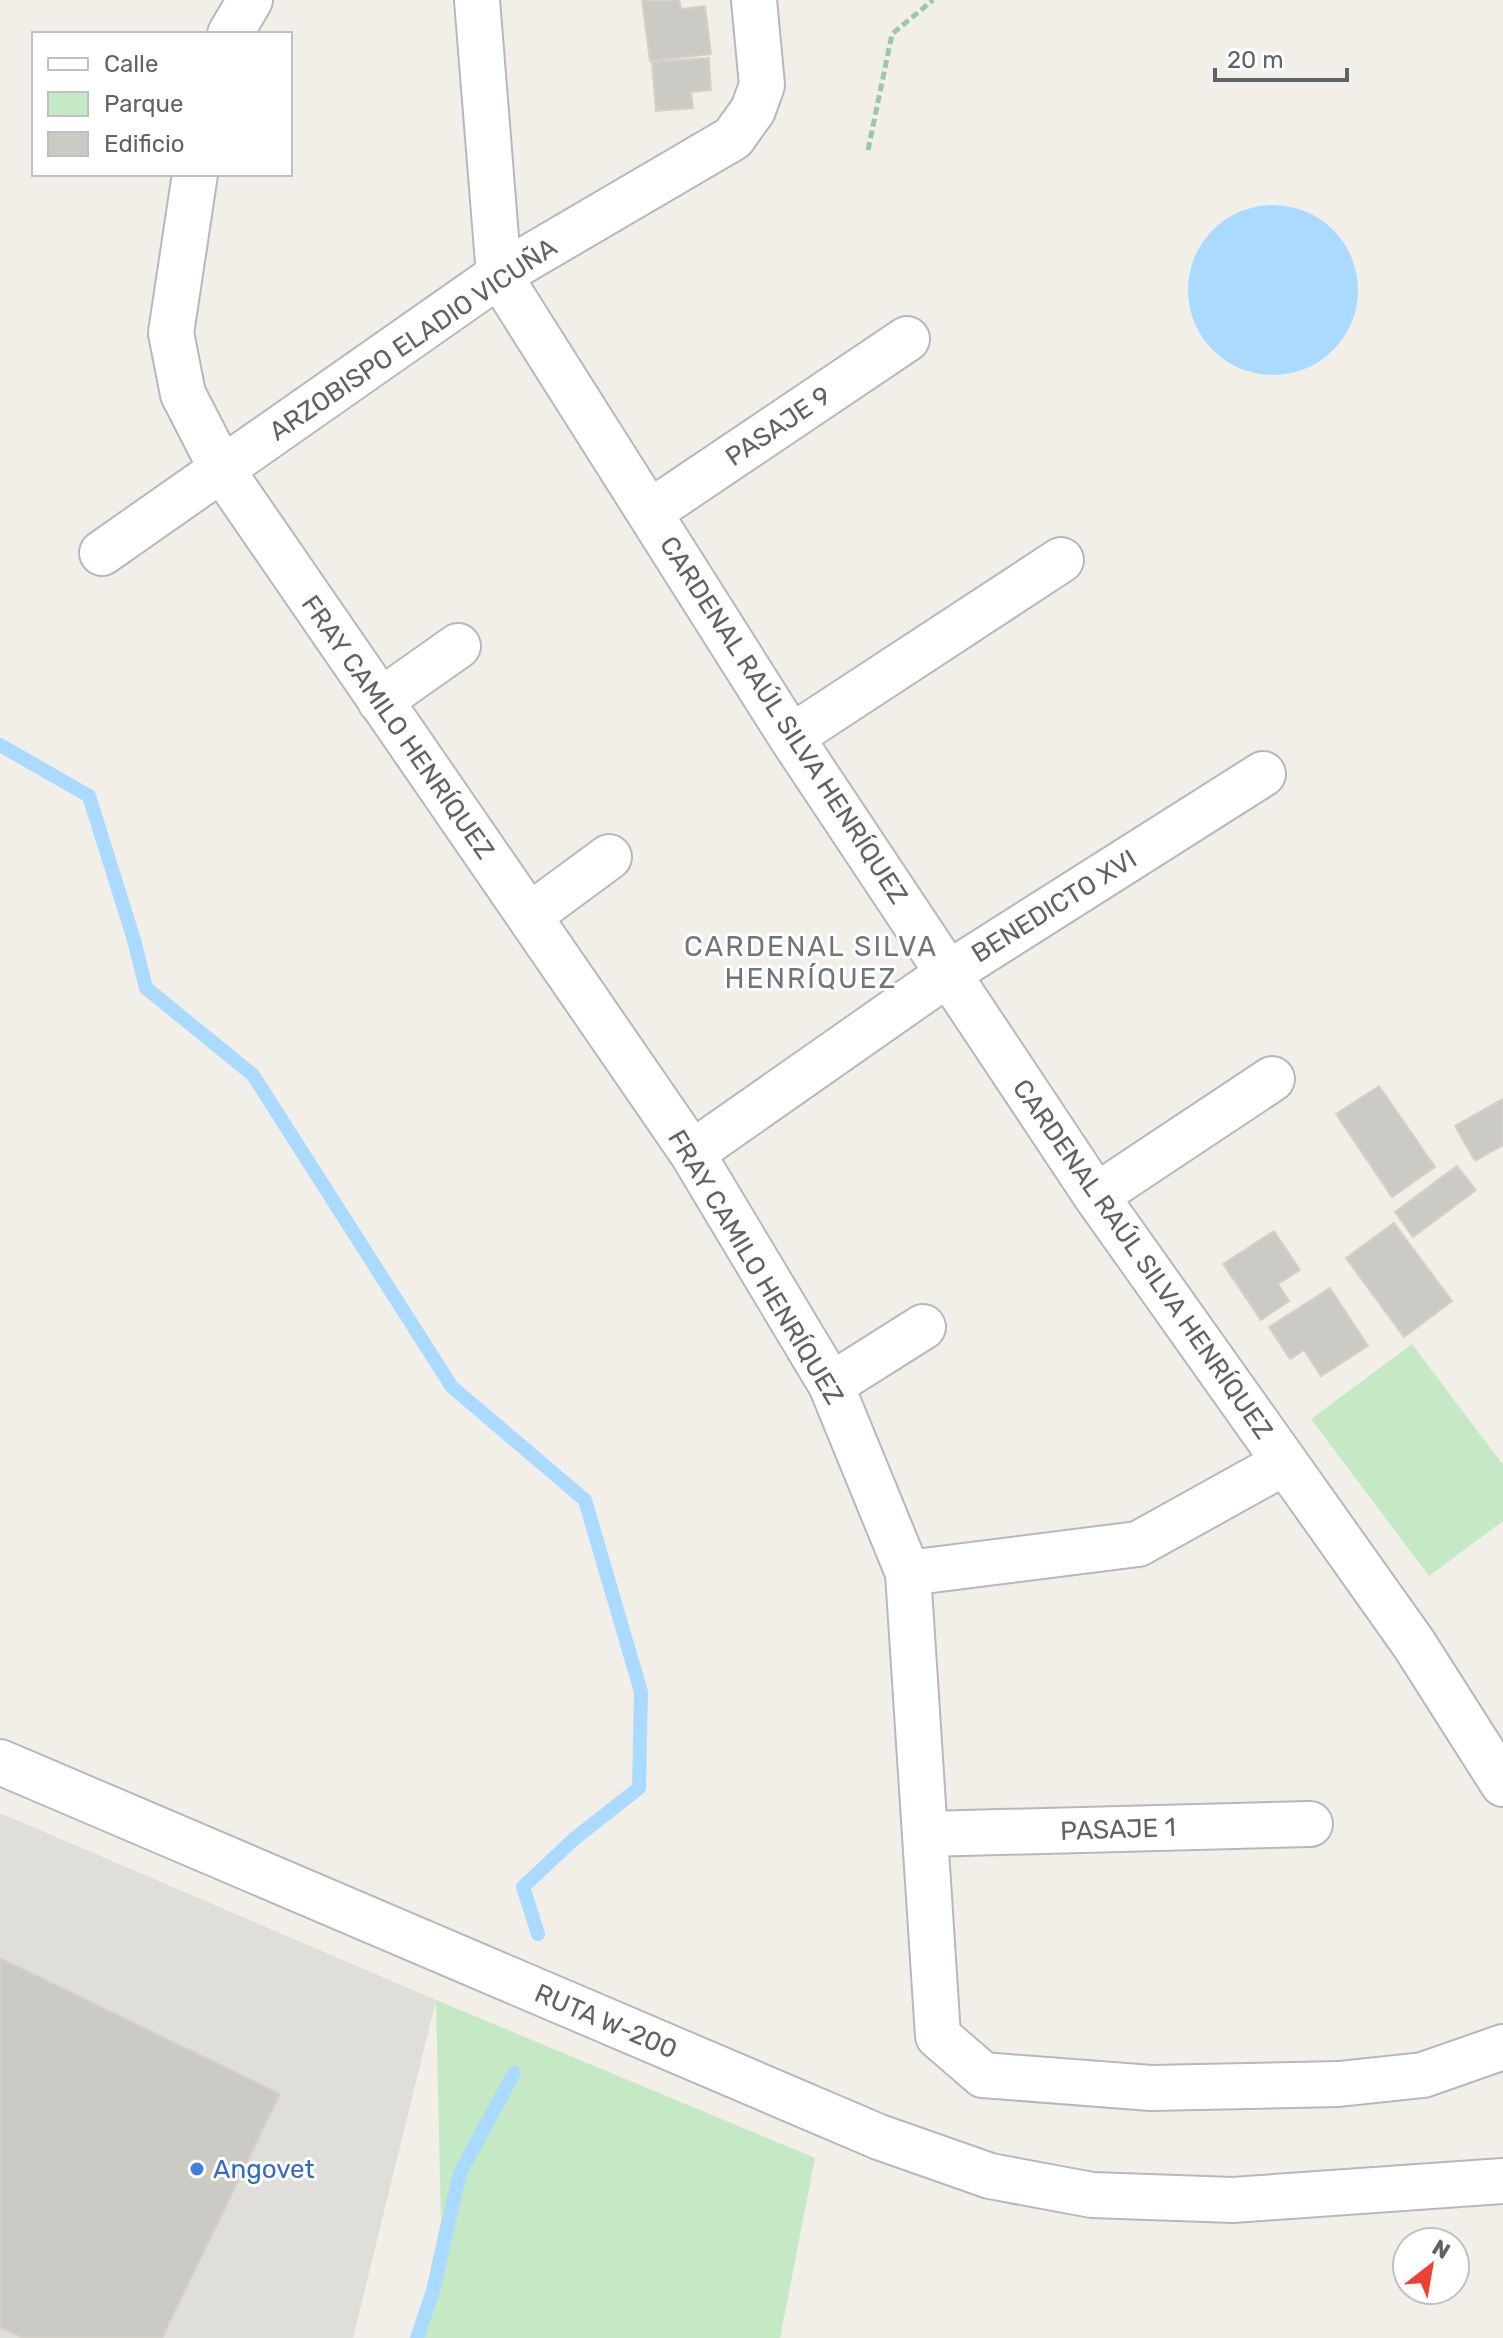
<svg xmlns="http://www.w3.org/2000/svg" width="1503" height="2338" font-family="Rubik,sans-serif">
  <rect width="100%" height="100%" fill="#f1efe8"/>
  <path fill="#e0deda" d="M0 1813 436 2000 353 2338H0Z"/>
  <path fill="#c5e8c5" d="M1412 1344 1503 1465V1521L1429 1576 1311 1419Z
    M436 2000 815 2158 780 2338H416L441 2221Z"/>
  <path fill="#aadaff" d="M1188 290a85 85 0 1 1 170 0a85 85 0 1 1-170 0Z"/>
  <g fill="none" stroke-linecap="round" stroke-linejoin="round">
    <path stroke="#aadaff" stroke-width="14" d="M0 745 89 796 134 940 146 988 253 1075 452 1387 585 1500 641 1692 639 1788 574 1839 523 1887 538 1934
      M417 2338 433 2291 460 2173 514 2073"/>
  </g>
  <path fill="#cccac5" stroke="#d6d1c6" stroke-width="2" d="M642 0H679L681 9 705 6 711 54 650 61Z
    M709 58 711 90 691 92 693 108 656 111 652 62Z
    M1379 1086 1435 1167 1392 1197 1336 1114Z
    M1503 1099V1145L1475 1161 1455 1126Z
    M1457 1166 1476 1190 1413 1237 1395 1212Z
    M1394 1223 1452 1301 1404 1337 1346 1258Z
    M1274 1231 1300 1270 1278 1284 1289 1301 1261 1320 1223 1264Z
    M1330 1288 1368 1346 1321 1376 1304 1350 1290 1359 1269 1327Z
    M0 1958 280 2094 162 2338H23L0 2327Z"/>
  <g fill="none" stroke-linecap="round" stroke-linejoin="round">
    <defs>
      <path id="minor" d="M477 0 499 275 791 737 1096 1196 1414 1644 1503 1784
        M230 34 250 0
        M195 174 171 333 183 394 222 470 692 1153 831 1385 908 1573 938 2036 983 2075 1151 2088 1339 2084 1423 2075 1503 2047
        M650 512 907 339
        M102 553 499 275 733 138 753 110 762 85 754 0
        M380 701 458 646
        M791 737 1061 560
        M529 916 609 857
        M692 1153 949 973 1263 774
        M1096 1196 1272 1079
        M831 1385 923 1327
        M908 1573 1138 1544 1284 1463
        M0 1762 879 2137 990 2176 1092 2195 1233 2200 1503 2181
        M926 1834 1310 1824"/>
    </defs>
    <use href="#minor" stroke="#b5b8bc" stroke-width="48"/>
    <path stroke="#9cc7a9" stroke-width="5" stroke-dasharray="8 4" stroke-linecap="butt" d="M868 150 892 34 933 0"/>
    <use href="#minor" stroke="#fff" stroke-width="44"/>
  </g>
  <circle fill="#3f7fe0" stroke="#fff" stroke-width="3" cx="197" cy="2169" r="8"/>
  <g text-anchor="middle" stroke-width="6" stroke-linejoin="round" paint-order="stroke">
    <g font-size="26" fill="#5f6368" stroke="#fff">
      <text transform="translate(413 339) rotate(-34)" y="9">ARZOBISPO ELADIO VICUÑA</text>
      <text transform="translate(778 426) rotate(-34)" y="9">PASAJE 9</text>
      <text transform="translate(784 720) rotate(57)" y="9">CARDENAL RAÚL SILVA HENRÍQUEZ</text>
      <text transform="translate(398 727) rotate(55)" y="9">FRAY CAMILO HENRÍQUEZ</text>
      <text transform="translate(1054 906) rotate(-32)" y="9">BENEDICTO XVI</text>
      <text transform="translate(1143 1259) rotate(55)" y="9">CARDENAL RAÚL SILVA HENRÍQUEZ</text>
      <text transform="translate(756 1267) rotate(59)" y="9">FRAY CAMILO HENRÍQUEZ</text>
      <text transform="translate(1118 1829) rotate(-2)" y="9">PASAJE 1</text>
      <text transform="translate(606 2021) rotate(23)" y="9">RUTA W-200</text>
    </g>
    <g font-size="26" fill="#366cbe" stroke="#fff" text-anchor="start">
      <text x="213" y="2178">Angovet</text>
    </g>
    <g font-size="28" letter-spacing="2" fill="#70757a" stroke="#fff">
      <text x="811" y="956">CARDENAL SILVA<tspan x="811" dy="32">HENRÍQUEZ</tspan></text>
    </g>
  </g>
  <rect x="32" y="32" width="260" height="144" fill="#ffffff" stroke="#bfc1c3" stroke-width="2"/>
  <rect x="48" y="58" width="40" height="12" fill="#ffffff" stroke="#bfc1c3" stroke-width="2"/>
  <text x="104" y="72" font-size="24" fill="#5f6368">Calle</text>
  <rect x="48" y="92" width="40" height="24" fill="#c5e8c5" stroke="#bfc1c3" stroke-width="2"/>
  <text x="104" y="112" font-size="24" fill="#5f6368">Parque</text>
  <rect x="48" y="132" width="40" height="24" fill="#cccac5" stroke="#bfc1c3" stroke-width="2"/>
  <text x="104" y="152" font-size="24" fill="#5f6368">Edificio</text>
  <g transform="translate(1431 2266) rotate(31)"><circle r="38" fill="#ffffff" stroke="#bfc1c3" stroke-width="2"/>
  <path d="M0-6L14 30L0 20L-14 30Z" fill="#ea4335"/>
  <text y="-12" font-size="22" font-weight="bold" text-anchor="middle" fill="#5f6368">N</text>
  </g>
  <path d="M1215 68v12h132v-12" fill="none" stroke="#5f6368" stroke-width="4"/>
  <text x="1227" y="68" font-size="24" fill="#5f6368" stroke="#ffffff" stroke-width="6" paint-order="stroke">20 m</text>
</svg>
